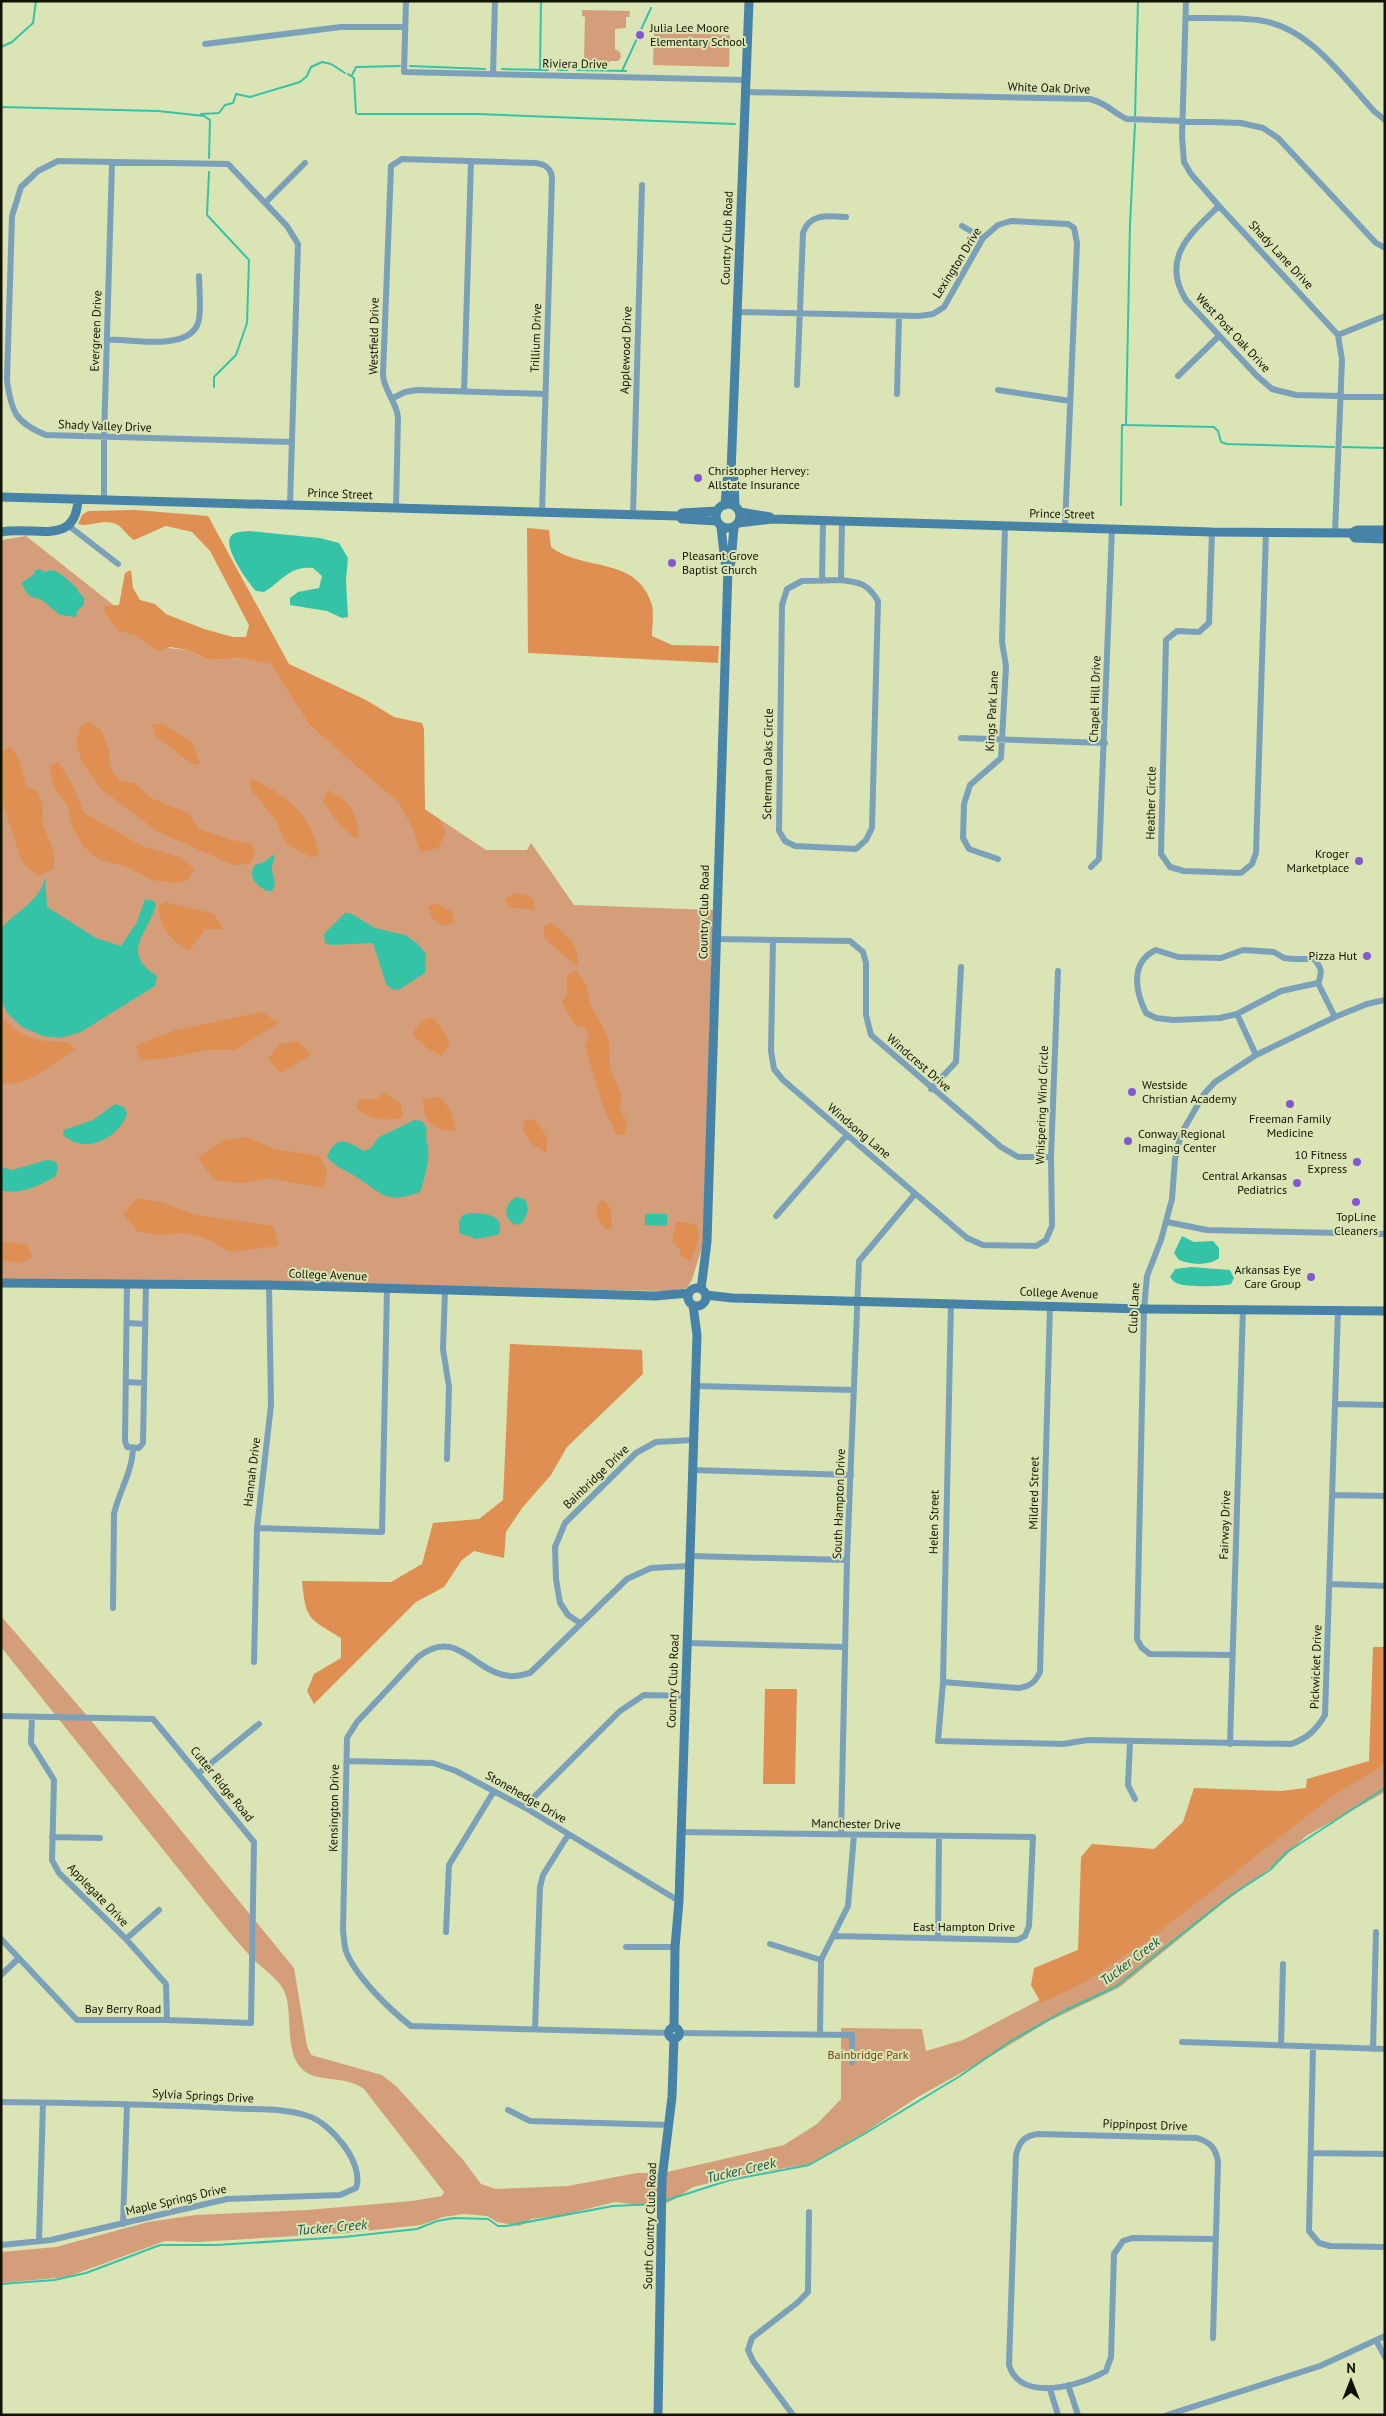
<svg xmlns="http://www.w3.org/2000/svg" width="1386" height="2416" font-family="'PT Sans',sans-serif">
  <rect width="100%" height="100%" fill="#dbe4b4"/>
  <path fill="#d39e79" d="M582 10 630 11 629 17H626V28L615 29V49L620 52 621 57 618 61H610L605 66H599L596 62 589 64 584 61 585 17 582 16Z
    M654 32 730 35 729 67 653 65Z
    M26 536 168 648 187 650 209 660 242 658 271 663 309 725 345 756 486 850H527L531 843 574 905 713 910 703 1244 692 1280 687 1288 667 1291 1 1281V540Z
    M1 1616 89 1718 294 1968 307 2046 311 2055 382 2075 396 2086 464 2161 481 2184 496 2189 568 2186 637 2173H663L784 2145 817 2124 841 2099V2028L922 2029 926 2051 963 2040 1060 1989 1213 1878 1385 1758V1792L1306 1836 1281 1860 1222 1904 1120 1987 1049 2021 986 2059 916 2098 864 2133 810 2164 738 2176 693 2187 673 2200 657 2207 615 2202 563 2215 531 2219 520 2226 497 2222 487 2216 464 2214 443 2217 421 2225 347 2233 198 2242 165 2241 67 2277 1 2283V2252L56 2247 148 2222 196 2215 307 2210 412 2201 442 2196 444 2192 364 2089C346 2075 317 2083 303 2070 284 2054 293 2014 285 1993 280 1979 261 1968 251 1957 241 1946 231 1934 221 1922L1 1647Z"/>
  <path fill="#df8f52" d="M136 510 208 516 289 664 366 700 394 717 422 723 424 729 425 810 439 819 446 832 438 848 420 852 413 829 399 803 309 725 271 664 242 658 209 660 187 650 170 647 157 651 136 635 118 631C114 623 103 614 103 606L119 605 125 573 131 570 133 588 140 600 155 604 166 614 204 629 233 637H246L249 625 210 551 192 532 166 526 134 540C126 535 122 525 113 523 100 519 88 528 78 524L82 515 88 511Z
    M527 528 549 530 551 547C583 572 637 555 652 605 654 615 652 627 652 636L672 645 719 646 718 663 528 653Z
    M90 721 102 732 109 751 110 768 120 781 135 783 151 798 188 813 199 829 229 839 251 844 255 852 250 864 233 865 157 831 102 790 82 762 76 743 80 727Z
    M152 724H163L192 742 200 764 194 765 156 737Z
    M11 747 20 762 26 787 38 792 43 805 42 822 54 852V868L38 876 22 862 1 798V751Z
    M58 762 73 786 84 813 142 846 180 857 195 869 186 881 174 883 152 880 128 867 98 859 83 846 71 825 68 806 55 789 49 767Z
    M251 779C287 795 311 814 319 854L312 858 286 844 277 822 250 788Z
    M328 790C349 801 357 812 359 836L356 838C341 829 333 816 323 801Z
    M515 893 526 895 533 899 535 910 508 907 505 899Z
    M165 902 214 914 223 929H205L189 951C169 938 162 931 158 907Z
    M439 904 452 912 455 922 442 926 431 917 428 906Z
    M550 923C566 934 581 946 578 967L545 939 543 927Z
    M577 971 587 986 590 1005 600 1021 609 1041 610 1069 622 1096 619 1107 627 1122 625 1134 617 1135 604 1109 585 1046 589 1038 585 1027 576 1026 562 1002 567 994V974Z
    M262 1012 279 1023 235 1050H206L168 1058 140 1060 136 1045 176 1030Z
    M432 1017 443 1030 450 1043 442 1056 428 1049 412 1034 421 1021Z
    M5 1020C25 1040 41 1042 68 1042L75 1049C56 1062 24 1090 1 1082V1022Z
    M297 1041 312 1054 281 1073 268 1059 279 1044Z
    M384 1093 401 1104 403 1117C382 1122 372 1120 356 1108L360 1099H376Z
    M441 1097 451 1112 456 1130C432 1132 424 1122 423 1099Z
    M533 1119C545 1131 549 1136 546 1153L532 1144 523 1131 524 1121Z
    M247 1137 274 1149 320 1156 327 1172 324 1188 268 1178 242 1183 214 1180 198 1158 223 1140Z
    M137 1198 164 1203 196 1215 273 1226 279 1246 230 1252 205 1238 185 1233 161 1235 138 1232 123 1214Z
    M599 1201H604L611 1209 612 1229H605C597 1219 594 1213 599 1201Z
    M676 1222H687L697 1226 699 1239 691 1261 681 1256 680 1249 672 1242Z
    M1 1242 27 1244 32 1258 19 1263 1 1260Z
    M510 1344 642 1350 643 1374 567 1447 551 1475 522 1508 506 1532 504 1558 474 1551 462 1560 444 1587 416 1602 314 1704 307 1691 314 1674 341 1658V1638C309 1618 306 1621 302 1581L391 1582 422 1564 433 1523 479 1519 503 1500Z
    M1373 1647H1385V1764L1331 1797 1149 1940 1085 1982 1041 2003 1031 1985 1034 1968 1078 1950 1081 1857 1092 1844 1154 1849 1183 1822 1194 1788 1281 1791 1306 1788 1307 1779 1369 1761Z
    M765 1689H797L795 1784H763Z"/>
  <path fill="#35c3a8" d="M249 531 320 538 339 543 348 558 346 580 348 617 342 618 327 611 290 605V598L298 592 319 588 322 576 313 568C290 565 282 581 264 592L256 591C248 583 222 546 231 536 235 531 244 532 249 531Z
    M40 569 45 572C57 565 68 582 77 588L78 592 84 597V605L77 611 76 617 60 615 42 600 29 596 21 583 33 575 36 570Z
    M273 855 275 856C274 859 272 864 272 868 272 878 278 881 272 891H267C256 885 247 877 255 865L264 862Z
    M45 877 47 907 96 938 121 946 137 922 145 899 154 901 156 905C147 936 120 952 157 976L155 986 81 1032 61 1038 43 1036 22 1027 8 1014 1 1001V929C16 910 40 903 45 877Z
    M345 913H350L375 928 405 935 417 943 426 954 425 973 400 989 393 990 386 984 373 943 331 945 325 943 324 934Z
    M115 1104 124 1107 127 1114C118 1139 85 1155 63 1135L64 1130 93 1120Z
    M415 1120 422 1121 427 1128C425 1137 427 1140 428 1148 430 1158 424 1182 420 1192 385 1205 384 1194 356 1177 346 1170 335 1167 327 1157 336 1133 348 1142 364 1151L371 1148 379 1137Z
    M47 1160 54 1161 58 1165 56 1176C40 1185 20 1196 1 1190V1167L12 1170Z
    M518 1197 526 1200 528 1210 523 1222 518 1225C501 1222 504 1200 518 1197Z
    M470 1213C485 1213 507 1215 498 1235L476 1239 459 1233V1221L463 1215Z
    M645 1214H667V1226L645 1225Z
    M1182 1236 1194 1242 1213 1241 1219 1248V1258C1209 1266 1191 1265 1179 1260L1174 1253Z
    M1191 1267 1230 1270 1234 1278 1231 1284C1222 1287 1188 1287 1179 1284 1175 1283 1172 1280 1170 1277L1175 1269Z"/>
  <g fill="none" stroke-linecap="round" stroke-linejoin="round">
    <path stroke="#35c3a8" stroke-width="2" d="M1 47 12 42 33 23 36 1
      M410 66 485 69
      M502 69 548 70
      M540 70 541 1
      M558 70H567
      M577 70 626 71
      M622 71 651 8
      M348 74 354 78 356 113
      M352 75 356 67 400 66
      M1 107 158 111 204 116 210 120 209 158
      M201 114 219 113 225 105 233 103 236 94 250 97 300 82 307 76 311 67 322 62 331 64 345 73
      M358 114H478L735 124
      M1135 116 1138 1
      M209 172 207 215 249 260 247 323 236 355 214 377V387
      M1126 425 1214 427 1218 431 1221 442 1227 444 1334 447
      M1343 447 1385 448
      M1121 505 1122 425H1126L1130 224 1135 124
      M664 2201 730 2180 809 2165 859 2137 960 2076 1011 2041 1066 2010 1115 1987 1230 1896 1270 1870 1287 1852 1385 1788
      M1 2284 54 2280 86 2273 160 2245H216L344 2237 417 2229 437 2221 454 2218 488 2219 498 2226H506L613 2206 658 2204"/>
    <path stroke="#7ba1ba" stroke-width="6" d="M406 1 404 72 745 80
      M1186 1 1182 137 1184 162 1191 174 1219 206 1338 335 1342 360 1335 533
      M1186 18C1209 18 1234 17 1258 20 1310 27 1342 77 1375 112L1385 120
      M205 44 341 27H405
      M493 74 495 1
      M745 92 1090 99C1109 104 1111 112 1127 119L1241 123 1263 128 1278 138 1376 243 1385 248
      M265 203 305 163
      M1219 206C1191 233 1160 258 1186 300L1257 376 1272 389 1296 395 1385 397
      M962 226 983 238
      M737 312 919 316 933 314 944 307 983 238 998 225 1011 221 1068 224 1074 228 1077 243 1065 526
      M1338 335 1385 316
      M107 339C130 340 189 351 198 323 202 312 199 288 199 276
      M1178 376 1219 336
      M797 385 803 233C809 213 828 216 846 217
      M998 390 1070 401
      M464 392 471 161
      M897 394 899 316
      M393 398 405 392 417 390 545 394
      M104 499V438L112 163
      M290 505 298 244 287 226 228 164 58 161 38 171 21 187 12 216 7 380C11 412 16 423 46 435L291 442
      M396 508 398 418C397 402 384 391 383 375L391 166 402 159 535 163C544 164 551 167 552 178L542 512
      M633 515 642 185
      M69 526 118 564
      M1212 532 1209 623 1199 632 1177 631 1166 640 1161 854 1170 867 1184 871 1241 873 1252 864 1256 853 1266 532
      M841 580C860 582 868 584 878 601L872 828 866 840 856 849 795 846 785 841 779 831 782 605 787 589 802 581Z
      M841 580 842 522
      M822 581 823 522
      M961 738 1105 743
      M998 859 969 849 963 838 964 804 970 785 1001 758 1006 666 1002 642 1005 526
      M1091 867 1099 859 1112 528
      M716 939 850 941 863 952 866 963V1015L871 1035 1001 1147 1018 1157H1051
      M773 940 771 1051 774 1069 783 1080 967 1238 983 1245 1036 1246 1046 1240 1052 1226 1051 1157 1058 971
      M1156 950 1178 957 1221 958 1243 950 1274 952 1284 958 1293 959H1314C1321 967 1323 972 1318 983L1281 991 1237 1014 1220 1018 1173 1020 1156 1018 1146 1013C1135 991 1130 962 1156 950Z
      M1318 983 1335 1017
      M1237 1014 1256 1055
      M931 1089 956 1062 961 967
      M776 1216 846 1136
      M1167 1222 1207 1230 1385 1234
      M127 1283 125 1441 127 1447 139 1448 143 1443 146 1283
      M445 1290 443 1349 449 1387 447 1459
      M951 1303 943 1682 938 1741 1063 1744 1088 1740 1291 1744C1308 1738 1316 1730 1325 1715L1338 1310
      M127 1323 145 1324
      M126 1382 144 1383
      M696 1386 854 1390
      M1336 1404 1385 1405
      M693 1470 851 1475
      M1333 1495 1385 1496
      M257 1528 382 1532 387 1289
      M690 1556 847 1560
      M1330 1584 1385 1586
      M113 1608 114 1514C119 1491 132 1473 133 1449
      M580 1623 568 1615 560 1603 556 1579 555 1547 565 1523 636 1453 656 1442 693 1440
      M687 1643 845 1647
      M1232 1655 1150 1654 1142 1648 1137 1639 1144 1309 1147 1276 1161 1240 1172 1199 1175 1159 1181 1134 1204 1094 1215 1082 1256 1055 1335 1017 1367 1004 1385 1000
      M254 1662 257 1528 271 1405 269 1285
      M943 1682 1019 1688C1031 1686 1035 1682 1040 1672L1050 1305
      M1 1716 153 1719 254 1842 251 2023 167 2020H77L1 1939
      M32 1717 31 1743 54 1780 52 1860 59 1873 126 1939 166 1984 167 2020
      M1130 1742 1128 1785 1135 1799
      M1230 1744 1243 1308
      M347 1761 433 1763 456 1771 524 1807 679 1901
      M199 1773 259 1724
      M524 1807 620 1711 644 1695 686 1696
      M680 1832 1033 1837 1029 1926 1025 1936 1017 1940 833 1936
      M841 1835 847 1560 859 1261 915 1194
      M52 1837 100 1838
      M446 1932 449 1865 494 1791
      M938 1938 939 1836
      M126 1939 159 1910
      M770 1944 821 1960
      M626 1947H675
      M1 1975 19 1958
      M535 2029 540 1887 543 1875 568 1835
      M669 2033 411 2026C390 2010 355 1976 346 1951 344 1945 344 1937 343 1931L347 1738 357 1722 418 1657C458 1626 473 1673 510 1676 517 1677 524 1674 530 1673L627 1579 651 1568 689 1566
      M680 2033 852 2035V2062
      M820 2035 821 1960 848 1906 854 1835
      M1182 2042 1385 2049
      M1281 2046 1283 1964
      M1313 2048 1309 2231 1319 2243 1330 2246 1385 2247
      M1373 2049 1376 1932
      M1 2102C76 2103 150 2104 225 2108 251 2110 282 2107 308 2116 331 2123 365 2164 356 2188L340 2195 227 2199 51 2240 1 2245
      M508 2110 530 2121 669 2125
      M1311 2153 1385 2154
      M123 2224 127 2104
      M39 2241 43 2103
      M1213 2338 1218 2162C1216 2148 1210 2142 1197 2138L1038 2134C1024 2136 1019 2142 1016 2155L1009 2365C1020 2403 1081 2386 1106 2371L1111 2357 1114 2254 1123 2241 1132 2238 1215 2239
      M1376 2340 1385 2357
      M1068 2385 1078 2415
      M1050 2389 1058 2415
      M793 2415 753 2361 748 2350 752 2338 797 2303 808 2292 809 2212
      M1167 2415 1320 2366 1385 2336"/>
    <path stroke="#4683a7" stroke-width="9" d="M1 497 679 516 682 519 717 521
      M716 516a12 12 0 1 1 24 0a12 12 0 1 1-24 0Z
      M725 505 727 480 731 475
      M735 506 734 479 731 473 749 1
      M740 512 770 517
      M679 516 682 513 717 511
      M738 523 772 519 1212 532 1351 533 1357 530H1385
      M1 532C33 525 76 548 78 499
      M1351 533 1355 538 1385 539
      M728 568 731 562 734 527
      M1 1283 269 1285 655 1296 689 1293
      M688 1297a9 9 0 1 1 18 0a9 9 0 1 1-18 0Z
      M701 1289 707 1242 728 568 725 562 721 527
      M706 1295 732 1298 1144 1309 1385 1311
      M674 2027 675 1947 679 1901 697 1335 693 1305
      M668.5 2033a5.5 5.5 0 1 1 11 0a5.5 5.5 0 1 1-11 0Z
      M658 2415 662 2179 672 2097 674 2038"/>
  </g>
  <g fill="#8358d1" stroke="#dbe4b4" stroke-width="2">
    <circle cx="640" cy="35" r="5"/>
    <circle cx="698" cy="478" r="5"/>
    <circle cx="672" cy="563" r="5"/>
    <circle cx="1359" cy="861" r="5"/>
    <circle cx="1367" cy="956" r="5"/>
    <circle cx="1132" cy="1092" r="5"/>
    <circle cx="1290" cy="1104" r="5"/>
    <circle cx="1128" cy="1141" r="5"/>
    <circle cx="1357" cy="1162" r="5"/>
    <circle cx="1297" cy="1183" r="5"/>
    <circle cx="1356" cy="1202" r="5"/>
    <circle cx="1311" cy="1277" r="5"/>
  </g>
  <g text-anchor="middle" stroke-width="4" stroke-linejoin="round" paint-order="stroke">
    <g font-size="12" fill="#101303" stroke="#dbe4b4" text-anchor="start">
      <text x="650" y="32">Julia Lee Moore<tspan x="650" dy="14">Elementary School</tspan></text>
      <text x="708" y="475">Christopher Hervey:<tspan x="708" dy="14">Allstate Insurance</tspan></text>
      <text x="682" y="560">Pleasant Grove<tspan x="682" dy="14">Baptist Church</tspan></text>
      <text x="1349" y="858" text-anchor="end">Kroger<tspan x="1349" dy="14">Marketplace</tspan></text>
      <text x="1357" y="960" text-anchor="end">Pizza Hut</text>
      <text x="1142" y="1089">Westside<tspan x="1142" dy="14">Christian Academy</tspan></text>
      <text x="1290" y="1123" text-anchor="middle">Freeman Family<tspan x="1290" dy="14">Medicine</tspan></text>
      <text x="1138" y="1138">Conway Regional<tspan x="1138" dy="14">Imaging Center</tspan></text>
      <text x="1347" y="1159" text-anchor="end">10 Fitness<tspan x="1347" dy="14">Express</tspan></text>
      <text x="1287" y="1180" text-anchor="end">Central Arkansas<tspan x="1287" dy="14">Pediatrics</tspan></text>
      <text x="1356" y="1221" text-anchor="middle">TopLine<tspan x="1356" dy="14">Cleaners</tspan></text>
      <text x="1301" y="1274" text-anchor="end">Arkansas Eye<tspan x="1301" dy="14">Care Group</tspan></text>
    </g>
    <g font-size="12" fill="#101303" stroke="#dbe4b4">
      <text transform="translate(575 64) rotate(1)" y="4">Riviera Drive</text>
      <text transform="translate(1049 88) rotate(2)" y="4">White Oak Drive</text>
      <text transform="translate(727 238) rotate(-88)" y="4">Country Club Road</text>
      <text transform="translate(1281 255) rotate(47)" y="4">Shady Lane Drive</text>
      <text transform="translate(957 263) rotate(-58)" y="4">Lexington Drive</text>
      <text transform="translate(96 331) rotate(-88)" y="4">Evergreen Drive</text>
      <text transform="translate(1233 333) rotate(47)" y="4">West Post Oak Drive</text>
      <text transform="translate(374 336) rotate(-89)" y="4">Westfield Drive</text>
      <text transform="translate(536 338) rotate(-88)" y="4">Trillium Drive</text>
      <text transform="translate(626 350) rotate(-88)" y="4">Applewood Drive</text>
      <text transform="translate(105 426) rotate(2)" y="4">Shady Valley Drive</text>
      <text transform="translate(340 494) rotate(2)" y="4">Prince Street</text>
      <text transform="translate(1062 514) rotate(1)" y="4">Prince Street</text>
      <text transform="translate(1095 699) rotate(-88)" y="4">Chapel Hill Drive</text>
      <text transform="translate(992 711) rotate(-87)" y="4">Kings Park Lane</text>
      <text transform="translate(768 764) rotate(-89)" y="4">Scherman Oaks Circle</text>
      <text transform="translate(1151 803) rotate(-89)" y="4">Heather Circle</text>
      <text transform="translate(704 912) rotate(-89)" y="4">Country Club Road</text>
      <text transform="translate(919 1063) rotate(41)" y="4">Windcrest Drive</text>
      <text transform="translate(1042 1105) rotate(-88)" y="4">Whispering Wind Circle</text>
      <text transform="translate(859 1131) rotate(40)" y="4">Windsong Lane</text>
      <text transform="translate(328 1275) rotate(2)" y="4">College Avenue</text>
      <text transform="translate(1059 1293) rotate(2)" y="4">College Avenue</text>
      <text transform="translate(1134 1308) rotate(-87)" y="4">Club Lane</text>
      <text transform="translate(252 1472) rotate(-83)" y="4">Hannah Drive</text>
      <text transform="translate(596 1477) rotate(-44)" y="4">Bainbridge Drive</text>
      <text transform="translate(1034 1493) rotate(-89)" y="4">Mildred Street</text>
      <text transform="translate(839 1504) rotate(-88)" y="4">South Hampton Drive</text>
      <text transform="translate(934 1522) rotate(-89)" y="4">Helen Street</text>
      <text transform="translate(1225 1525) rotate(-88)" y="4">Fairway Drive</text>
      <text transform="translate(1316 1667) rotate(-88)" y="4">Pickwicket Drive</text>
      <text transform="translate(673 1681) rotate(-88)" y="4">Country Club Road</text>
      <text transform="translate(222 1784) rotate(51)" y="4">Cutter Ridge Road</text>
      <text transform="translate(526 1797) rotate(30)" y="4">Stonehedge Drive</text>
      <text transform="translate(334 1808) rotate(-89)" y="4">Kensington Drive</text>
      <text transform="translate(856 1824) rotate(1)" y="4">Manchester Drive</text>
      <text transform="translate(98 1895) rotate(46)" y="4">Applegate Drive</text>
      <text x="964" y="1931">East Hampton Drive</text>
      <text x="123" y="2013">Bay Berry Road</text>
      <text transform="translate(203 2096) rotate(3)" y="4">Sylvia Springs Drive</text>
      <text transform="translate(1145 2125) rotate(2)" y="4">Pippinpost Drive</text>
      <text transform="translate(176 2200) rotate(-13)" y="4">Maple Springs Drive</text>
      <text transform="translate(650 2226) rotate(-88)" y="4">South Country Club Road</text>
    </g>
    <g font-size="12" fill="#744012" stroke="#dbe4b4">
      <text x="868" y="2059">Bainbridge Park</text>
    </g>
    <g font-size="14" font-style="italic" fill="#1d5549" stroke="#dbe4b4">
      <text transform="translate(1130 1961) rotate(-37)" y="5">Tucker Creek</text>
      <text transform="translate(741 2170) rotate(-13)" y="5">Tucker Creek</text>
      <text transform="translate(332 2227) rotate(-5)" y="5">Tucker Creek</text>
    </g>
  </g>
  <rect width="1386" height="2416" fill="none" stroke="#101303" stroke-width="5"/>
  <g transform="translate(1351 2381)" stroke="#dbe4b4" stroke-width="4" paint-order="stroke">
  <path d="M0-4L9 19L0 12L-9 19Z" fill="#101303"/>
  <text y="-8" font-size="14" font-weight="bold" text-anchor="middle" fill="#101303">N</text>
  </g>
</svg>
